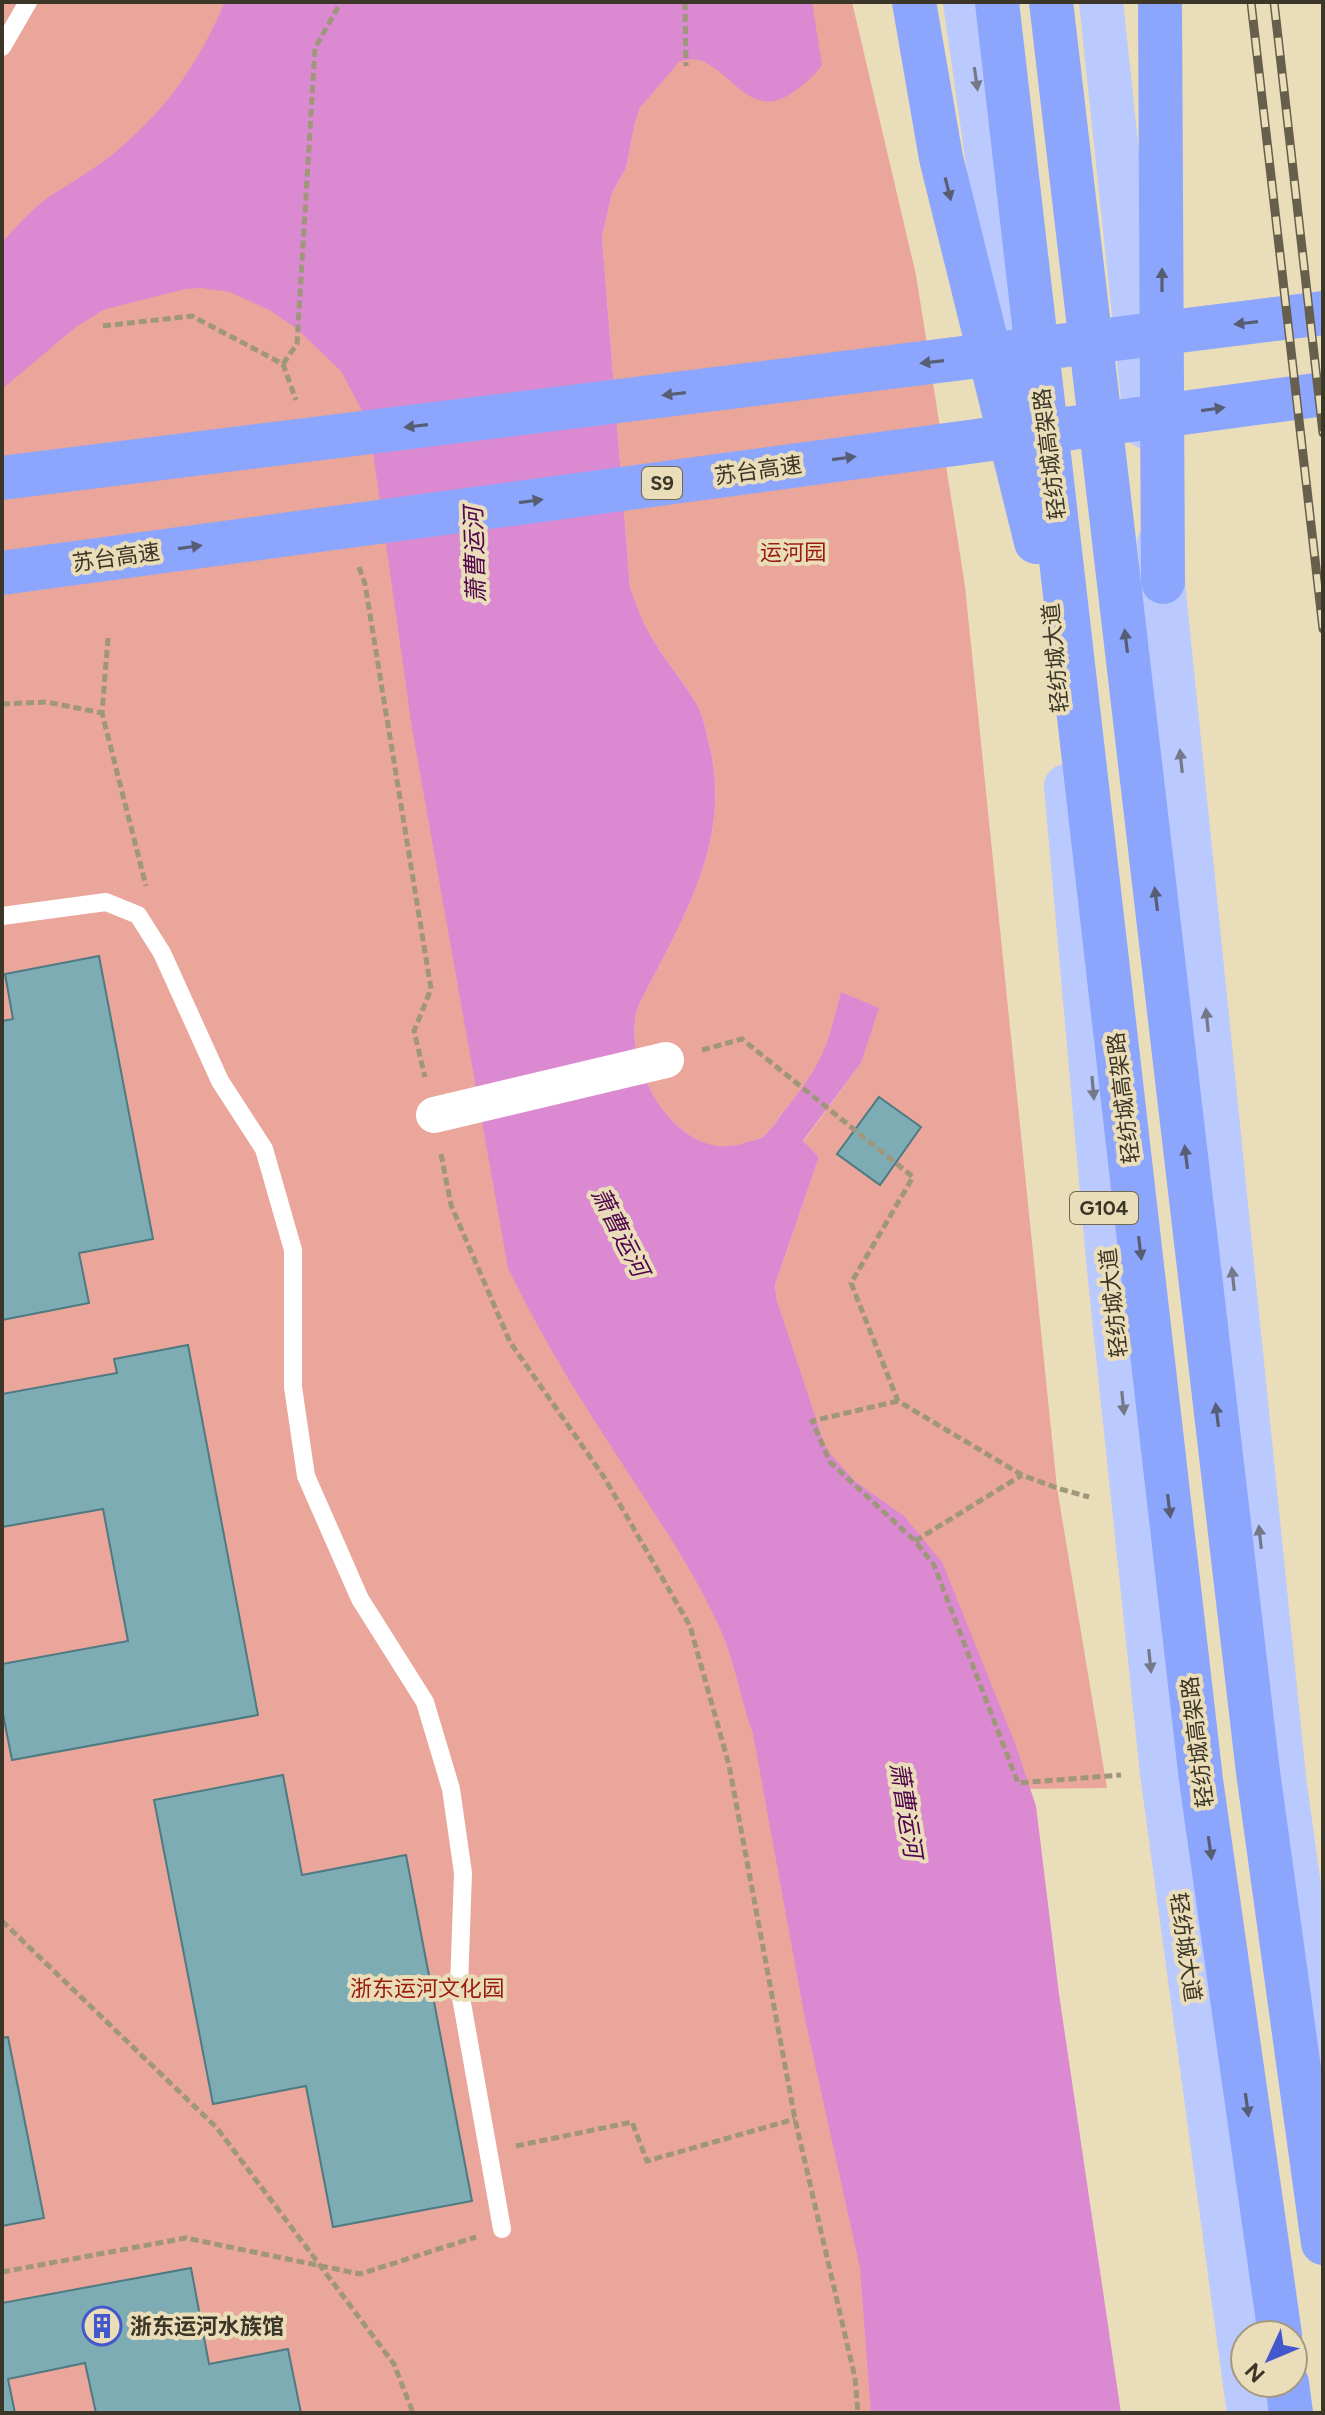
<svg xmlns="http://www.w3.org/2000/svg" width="1325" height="2415" font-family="Figtree,'Noto Sans SC',sans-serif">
  <rect width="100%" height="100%" fill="#eaddb9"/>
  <path fill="#eaa69a" d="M2 2H455L390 313 783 1606 934 2413H2Z
    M675 2H852L916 275 965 586 1057 1488 1107 1788 1013 1789 825 1466 777 1301 775 1285 819 1157 803 1142 861 1063 841 993C836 1010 832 1029 826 1046 816 1071 800 1092 783 1112 777 1119 771 1131 764 1136 759 1139 752 1141 747 1143 679 1169 619 1062 638 1007 680 923 734 842 709 744 706 730 703 715 696 703 681 677 659 654 646 627 639 614 635 600 630 587L602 237 612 193 626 168 635 123 640 108 680 60Z"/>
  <path fill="#db8ad2" d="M225 2H812L822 65C814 76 806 83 795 91 751 123 734 72 699 60 693 58 687 60 680 61L640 108 635 123 626 168 612 193 602 237 630 587C635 600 639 614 646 627 659 654 681 677 696 703 703 715 706 730 709 744 734 842 680 923 638 1007 619 1062 679 1169 747 1142 752 1141 760 1139 764 1136 771 1130 778 1119 783 1112 800 1092 816 1070 826 1045 832 1028 836 1010 841 992L879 1008 861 1063 803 1141 819 1157 775 1285 777 1301 825 1446 834 1458 855 1481 904 1516 942 1562 1015 1743 1036 1806 1059 1994 1121 2413H871L860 2268 805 2019 753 1734C740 1698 735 1660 718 1624 686 1556 645 1500 605 1437 569 1382 536 1326 508 1268L412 728 369 424 341 371 297 329 271 311 230 292 200 288 185 289 103 310 76 327 2 389V242C15 229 27 214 41 203 66 184 95 170 118 150 170 105 197 65 225 2Z"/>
  <path fill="#7eacb4" stroke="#4e7a82" stroke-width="2" d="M99 956 153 1239 79 1253 89 1303 2 1320V1021L13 1019 5 974Z
    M879 1097 921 1127 880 1185 837 1154Z
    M188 1345 258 1715 12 1760 2 1709V1664L128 1641 103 1509 2 1527V1394L117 1373 114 1359Z
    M283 1775 302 1875 406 1855 472 2201 333 2227 306 2086 213 2104 154 1800Z
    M8 2037 44 2218 2 2226V2038Z
    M191 2268 209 2364 288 2349 301 2413H96L85 2363 8 2379 15 2413H2V2303Z"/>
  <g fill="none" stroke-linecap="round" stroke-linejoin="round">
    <path stroke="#a0967b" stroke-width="5" stroke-dasharray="8 4" stroke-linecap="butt" d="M685 2 686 66
      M103 326 192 316 283 364 296 400
      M283 364 297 344 315 48 341 2
      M359 567 365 584 431 989 414 1031 425 1077
      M108 638 102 713 146 886
      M2 704 47 702 102 713
      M702 1050 742 1039 913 1177 851 1283 898 1401 1022 1475 1057 1488 1089 1497
      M441 1154 451 1205 510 1342 604 1477 690 1626 729 1765 795 2119 855 2378 858 2413
      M898 1401 812 1421 830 1462 915 1541 934 1565 1018 1783 1121 1775
      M915 1541 1022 1475
      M2 1921 217 2128 394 2364 413 2413
      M516 2146 632 2122 647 2161 795 2119
      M2 2272 186 2238 360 2274 476 2237"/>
    <path stroke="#fff" stroke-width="18" d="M2 47 28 2
      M2 916 106 902 138 915 162 953 220 1081 264 1149 293 1250V1387L306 1476 360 1599 425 1702 451 1789 463 1873 459 1986 502 2229"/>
    <path stroke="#fff" stroke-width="36" d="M434 1115 666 1060"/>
    <path stroke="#bac9fe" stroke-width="44" d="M965 2 1020 388
      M1101 2 1146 427
      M1159 543 1284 1778 1323 2060
      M1066 786 1109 1270 1162 1773 1249 2413"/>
    <path stroke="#8ca5fd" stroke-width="44" d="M914 2 941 158 1036 542
      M997 2 1201 1780 1280 2335
      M1051 2 1258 1772 1323 2243
      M1160 2 1163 582
      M2 478 1323 313
      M2 573 1323 394
      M1287 2383 1291 2413"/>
    <defs>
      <path id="rail" d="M1251 2 1323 629
        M1274 2 1323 433"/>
    </defs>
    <use href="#rail" stroke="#665f4b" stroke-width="9"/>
    <use href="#rail" stroke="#eaddb9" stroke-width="6" stroke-dasharray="18" stroke-linecap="butt"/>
  </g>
  <defs><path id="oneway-solid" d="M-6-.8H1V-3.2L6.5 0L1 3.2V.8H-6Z" transform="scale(2)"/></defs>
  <g fill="#747888">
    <use href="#oneway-solid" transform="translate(976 79) rotate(82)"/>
    <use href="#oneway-solid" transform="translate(1181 761) rotate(-96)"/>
    <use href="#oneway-solid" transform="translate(1207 1020) rotate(-96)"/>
    <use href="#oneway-solid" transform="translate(1093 1088) rotate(85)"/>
    <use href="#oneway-solid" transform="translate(1233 1279) rotate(-96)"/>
    <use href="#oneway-solid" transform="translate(1123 1403) rotate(84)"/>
    <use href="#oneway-solid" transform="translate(1260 1537) rotate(-96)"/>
    <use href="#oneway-solid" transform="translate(1150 1661) rotate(84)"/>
  </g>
  <g fill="#575d72">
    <use href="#oneway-solid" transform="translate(948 189) rotate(76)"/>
    <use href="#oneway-solid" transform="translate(1162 280) rotate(-90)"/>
    <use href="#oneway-solid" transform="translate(1246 323) rotate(173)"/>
    <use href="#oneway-solid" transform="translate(932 362) rotate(173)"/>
    <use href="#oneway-solid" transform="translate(674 394) rotate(173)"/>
    <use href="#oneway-solid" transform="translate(1213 409) rotate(-8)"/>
    <use href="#oneway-solid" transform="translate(416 426) rotate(173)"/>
    <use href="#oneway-solid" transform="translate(844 458) rotate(-8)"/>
    <use href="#oneway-solid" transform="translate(531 501) rotate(-8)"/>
    <use href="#oneway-solid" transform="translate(190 547) rotate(-8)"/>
    <use href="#oneway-solid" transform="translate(1126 641) rotate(-97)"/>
    <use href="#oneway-solid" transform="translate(1156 899) rotate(-97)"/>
    <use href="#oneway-solid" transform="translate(1186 1157) rotate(-97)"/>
    <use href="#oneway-solid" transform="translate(1140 1248) rotate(83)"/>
    <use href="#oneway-solid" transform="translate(1217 1415) rotate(-97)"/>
    <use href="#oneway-solid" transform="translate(1169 1506) rotate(83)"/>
    <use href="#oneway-solid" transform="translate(1210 1848) rotate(82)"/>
    <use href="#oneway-solid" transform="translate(1247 2105) rotate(82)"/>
  </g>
  <defs>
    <symbol id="building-ring" viewBox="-11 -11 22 22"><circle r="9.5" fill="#eaddb9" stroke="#4358cc" stroke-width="1.5"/><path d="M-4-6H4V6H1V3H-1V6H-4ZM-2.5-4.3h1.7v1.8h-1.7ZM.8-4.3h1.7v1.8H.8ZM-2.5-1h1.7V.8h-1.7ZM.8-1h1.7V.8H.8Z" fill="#4358cc"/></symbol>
  </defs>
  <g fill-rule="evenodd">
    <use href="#building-ring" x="80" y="2304" width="44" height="44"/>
  </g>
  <g text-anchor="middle" stroke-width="8" stroke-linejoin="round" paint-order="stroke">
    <g fill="#eaddb9" stroke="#706853" stroke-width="2">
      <rect x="642" y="467" width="40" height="32" rx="6"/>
      <rect x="1070" y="1192" width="68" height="32" rx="6"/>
    </g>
    <g font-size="20" font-weight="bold" fill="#3b3627">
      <text x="662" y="490">S9</text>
      <text x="1104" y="1215">G104</text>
    </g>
    <g font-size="22" fill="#3b3627" stroke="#eaddb9">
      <text transform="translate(1049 454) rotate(-97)" y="8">轻纺城高架路</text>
      <text transform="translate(758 470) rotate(-8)" y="8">苏台高速</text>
      <text transform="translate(116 557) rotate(-8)" y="8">苏台高速</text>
      <text transform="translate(1055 658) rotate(-95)" y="8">轻纺城大道</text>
      <text transform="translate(1123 1098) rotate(-97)" y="8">轻纺城高架路</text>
      <text transform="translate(1113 1303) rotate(-96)" y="8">轻纺城大道</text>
      <text transform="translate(1197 1742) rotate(-97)" y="8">轻纺城高架路</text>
      <text transform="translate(1186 1947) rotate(82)" y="8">轻纺城大道</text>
    </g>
    <g font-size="22" fill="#9a1b0b" stroke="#eaddb9">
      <text x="793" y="560">运河园</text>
      <text x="427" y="1996">浙东运河文化园</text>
    </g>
    <g font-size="22" font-weight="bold" fill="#3b3627" stroke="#eaddb9" text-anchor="start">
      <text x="130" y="2334">浙东运河水族馆</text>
    </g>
    <g font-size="24" font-style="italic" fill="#51064d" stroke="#eaddb9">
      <text transform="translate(475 555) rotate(-92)" y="8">萧曹运河</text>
      <text transform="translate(620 1232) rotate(63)" y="8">萧曹运河</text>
      <text transform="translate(906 1810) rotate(81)" y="8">萧曹运河</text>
    </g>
  </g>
  <rect width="1325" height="2415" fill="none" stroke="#3b3627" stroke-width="8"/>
  <g transform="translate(1269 2359) rotate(226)"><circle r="38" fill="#eaddb9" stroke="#a49a7f" stroke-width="2"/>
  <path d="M0-6L14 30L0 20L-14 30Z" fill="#4358cc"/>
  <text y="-12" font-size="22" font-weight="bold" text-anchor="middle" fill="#3b3627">N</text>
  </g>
</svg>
